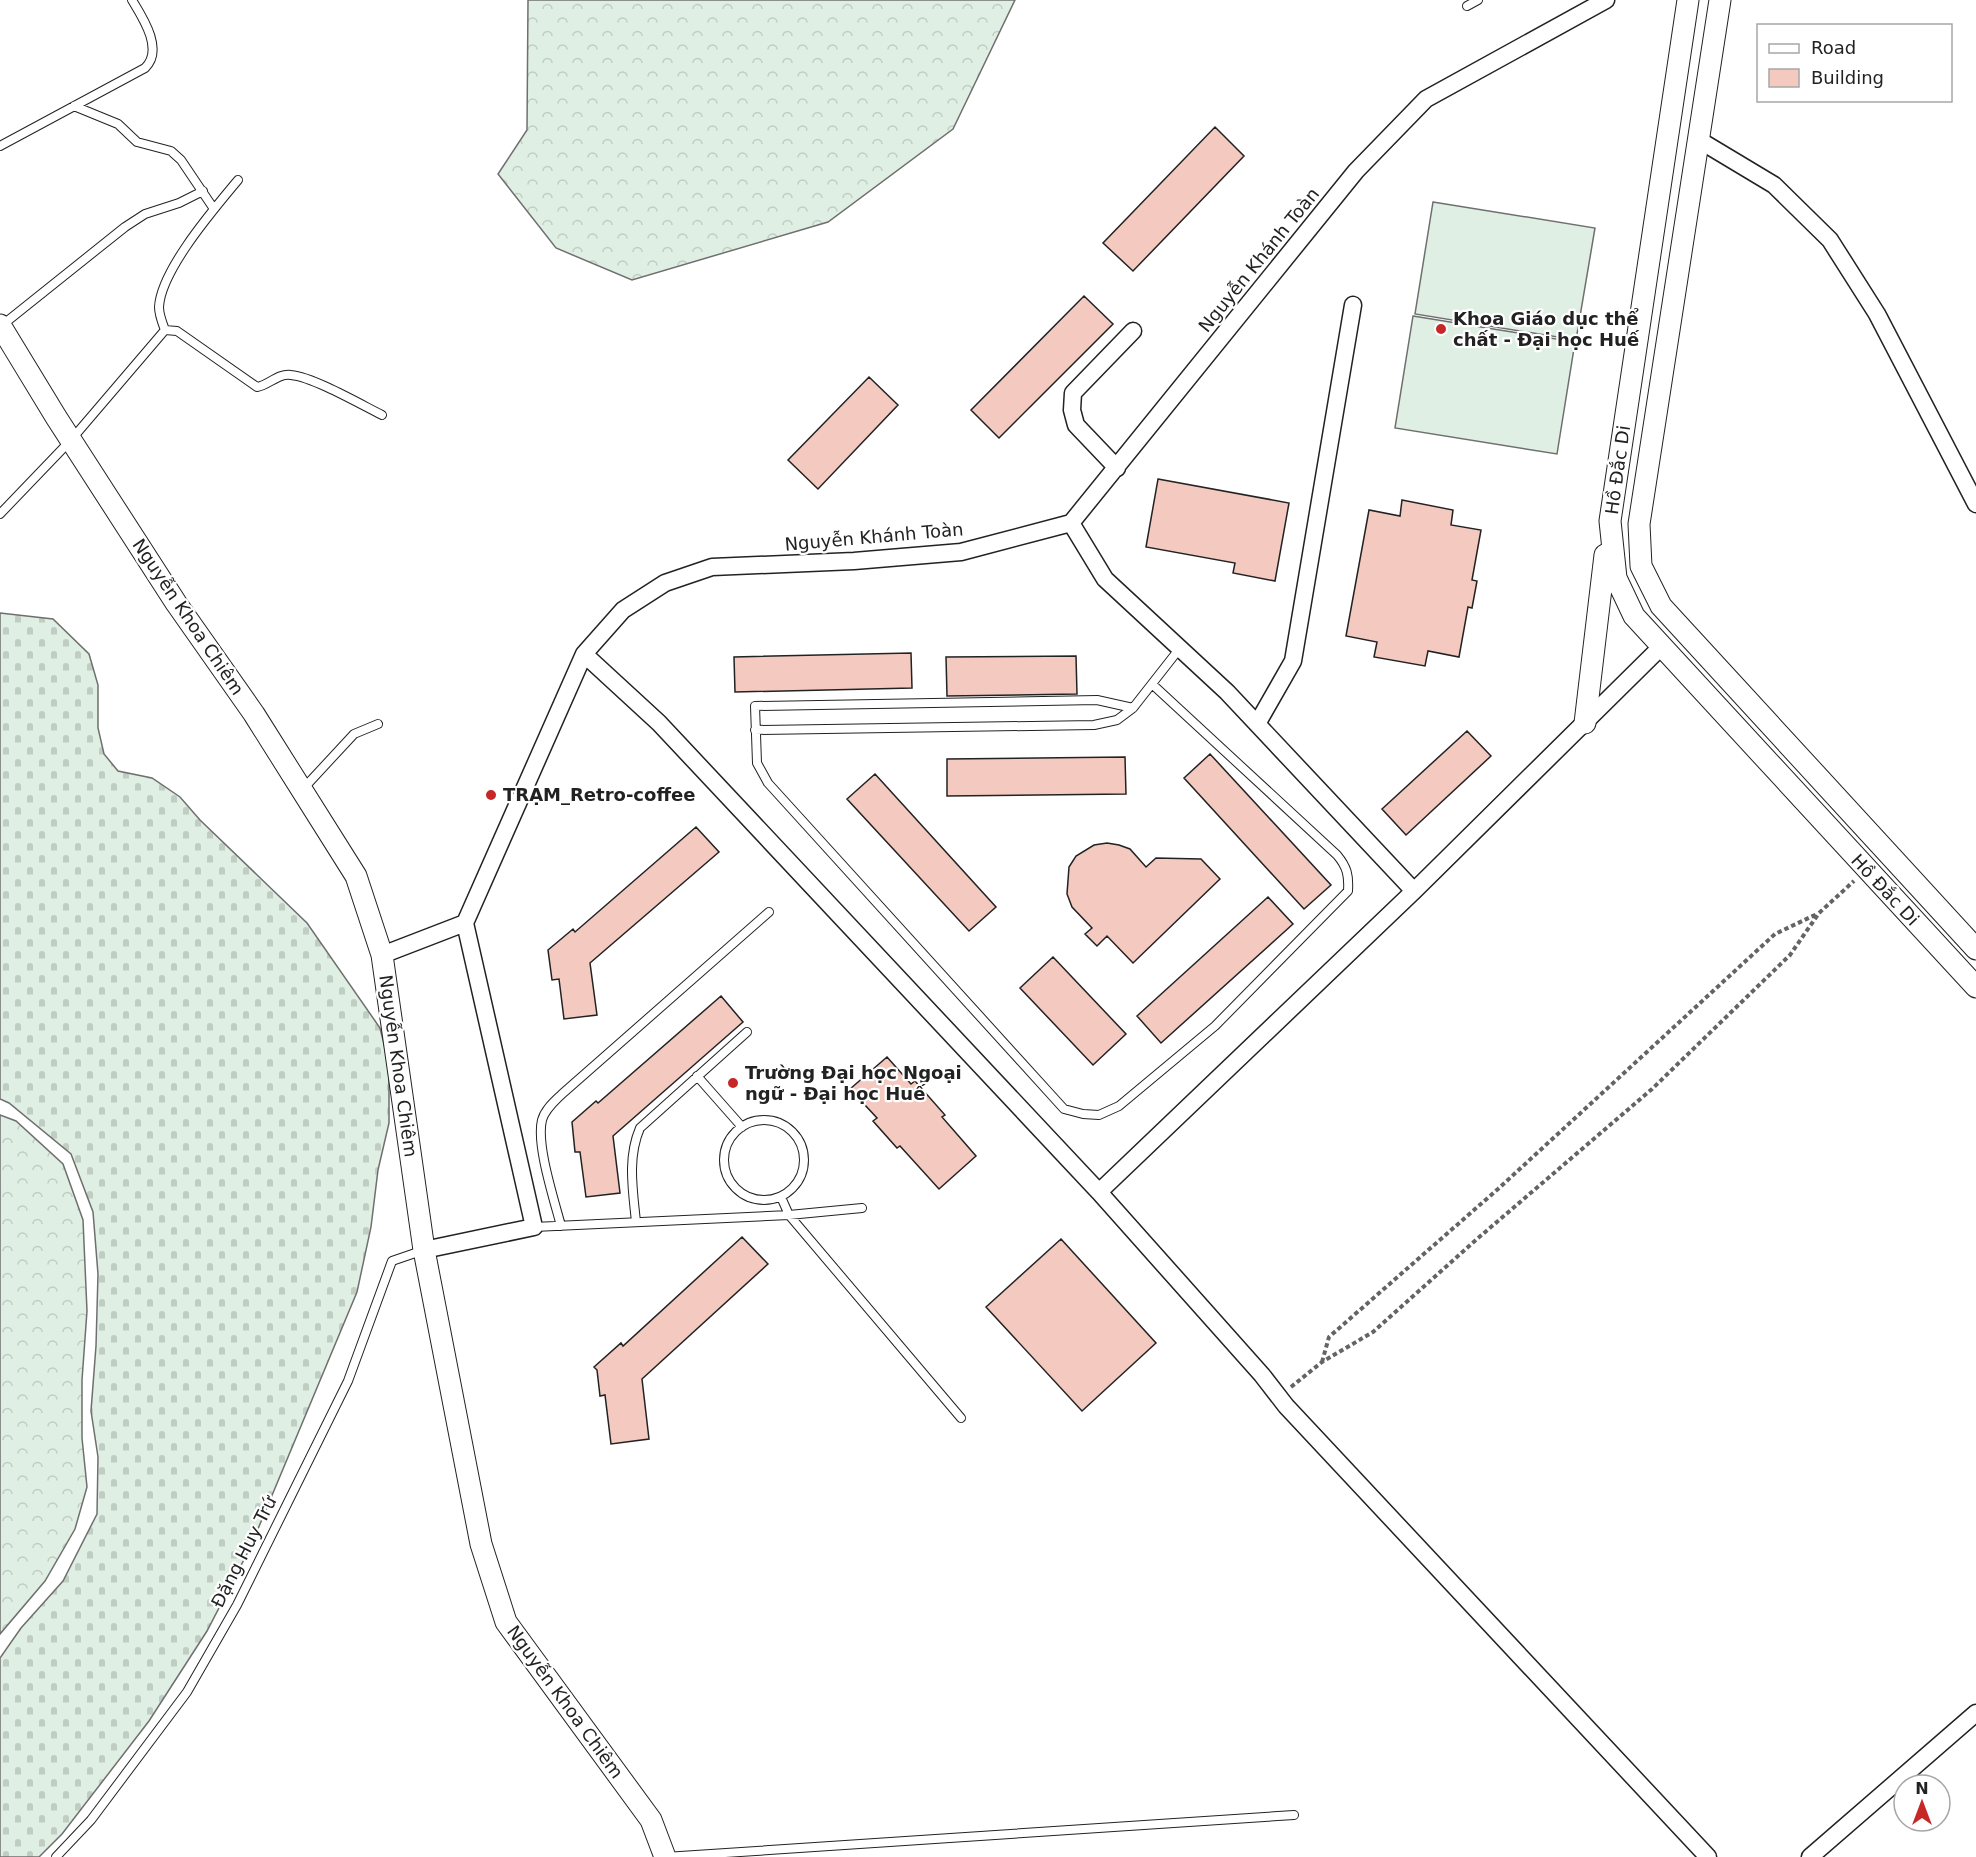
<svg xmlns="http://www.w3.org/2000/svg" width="1976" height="1857" font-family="'DejaVu Sans',sans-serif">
  <defs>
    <pattern id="forest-crowns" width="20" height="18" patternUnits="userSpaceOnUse" patternTransform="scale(1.5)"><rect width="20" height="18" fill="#e0efe3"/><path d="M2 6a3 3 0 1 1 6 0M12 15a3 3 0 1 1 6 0" fill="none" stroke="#c0cdc2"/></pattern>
    <pattern id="cemetery-stones" width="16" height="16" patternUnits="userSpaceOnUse" patternTransform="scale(1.5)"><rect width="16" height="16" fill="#e0efe3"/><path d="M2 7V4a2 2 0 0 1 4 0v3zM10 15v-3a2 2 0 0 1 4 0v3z" fill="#c0cdc2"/></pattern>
  </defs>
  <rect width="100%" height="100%" fill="#fff"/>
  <path fill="#e0efe3" stroke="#6f6f6f" stroke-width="1.5" d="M1433 202 1595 228 1576 340 1415 314Z
    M1413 316 1575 342 1557 454 1395 428Z"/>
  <path fill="url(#forest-crowns)" stroke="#6f6f6f" stroke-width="1.5" d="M528 0H1015L953 129 828 222 632 280 556 248 498 174 527 130Z
    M0 1115 16 1121 63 1164 83 1220 87 1311 82 1380V1438L87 1487 75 1529 45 1581 0 1634Z"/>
  <path fill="url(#cemetery-stones)" stroke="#6f6f6f" stroke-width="1.5" d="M0 613 53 619 89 654 98 685V728L104 754 118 771 152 778 180 797 200 820 307 923 380 1028 389 1064V1123L378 1170 371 1227 357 1292 250 1548 207 1631 149 1721 62 1834 39 1857H0V1658L21 1628 63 1581 97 1514 98 1457 91 1411 96 1346 98 1274 93 1212 71 1154 9 1103 0 1099Z"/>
  <path fill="#f3c9c0" stroke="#222" stroke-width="1.5" d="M1215 127 1244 156 1133 271 1103 243Z
    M1084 296 1113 324 999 438 971 410Z
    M869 377 898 405 818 489 788 460Z
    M1158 479 1289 503 1275 581 1233 573 1235 563 1146 547Z
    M1402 500 1453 510 1451 525 1481 530 1472 580 1477 581 1472 608 1468 607 1459 657 1428 651 1425 666 1374 657 1377 642 1346 636 1369 510 1400 516Z
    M911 653 912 688 735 692 734 657Z
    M1076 656 1077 694 947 696 946 657Z
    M1467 731 1491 756 1406 835 1382 809Z
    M1210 754 1331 885 1304 909 1184 778Z
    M1125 757 1126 794 947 796V759Z
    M875 774 996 907 969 931 847 799Z
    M696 827 719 852 590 963 597 1015 564 1019 559 979 552 980 548 950 573 929 575 932Z
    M1107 843 1119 845 1130 849 1146 867 1156 858 1201 859 1220 879 1133 963 1107 936 1097 946 1085 934 1092 928 1072 907 1067 894 1069 867 1076 856 1094 845Z
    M1268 897 1293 924 1161 1043 1137 1016Z
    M1053 957 1126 1034 1093 1065 1020 988Z
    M721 996 743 1022 613 1136 620 1193 586 1197 580 1152H575L572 1122 596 1101 598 1103Z
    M887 1057 911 1084 915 1081 945 1115 942 1117 976 1156 939 1189 900 1146 897 1148 873 1121 877 1118 850 1089Z
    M742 1237 768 1264 642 1379 649 1439 611 1444 605 1395 600 1396 597 1370 594 1367 621 1343 623 1346Z
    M1061 1239 1156 1343 1082 1411 986 1307Z"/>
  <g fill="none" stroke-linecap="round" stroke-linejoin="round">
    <defs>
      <path id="service" d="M1467 6 1478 0
        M74 106 118 124 137 142 171 151 181 160 214 209
        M0 146 145 68C164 50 143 18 132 0
        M1 326 125 227 145 214 179 203 203 191
        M165 330C162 322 159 315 159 307 161 270 214 209 238 180
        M0 514 71 440 165 330 177 331 257 387C269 385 278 373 291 375 313 377 360 404 382 415
        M1133 708 1097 700 755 706 757 763 768 783 1064 1109 1083 1114 1099 1115 1119 1106 1215 1026 1348 891C1349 875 1347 867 1337 855L1152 684
        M755 730 1094 725 1117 720 1133 708 1180 648
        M302 790 354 734 378 724
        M697 1076 742 1127
        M724 1160a40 40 0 1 1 80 0a40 40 0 1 1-80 0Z
        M781 1197 789 1215 961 1418
        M636 1222C633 1191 627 1158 640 1128L747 1032
        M561 1226C554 1199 536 1145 542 1120 545 1109 555 1101 562 1094L769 912
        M534 1227 789 1215 862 1208
        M56 1857 91 1820 187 1692 237 1605 348 1381 392 1261 424 1250
        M665 1857 1294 1815"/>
      <path id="minor" d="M1699 140 1774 185 1830 240 1877 314 1976 504
        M1117 468 1076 425 1072 410 1073 393 1133 331
        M1071 523 1105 579 1227 692 1414 891
        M584 654 659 723 1099 1192 1262 1375 1286 1406 1708 1857
        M1257 724 1293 661 1353 305
        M382 955 465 923 584 654 623 610 665 583 712 567 854 561 961 552 1071 523 1356 171 1426 99 1606 0
        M1099 1192 1414 891 1662 646
        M424 1250 534 1227 465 923
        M1810 1857 1976 1713"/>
      <path id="tertiary" d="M1688 0 1610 521 1616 578 1634 616 1976 987
        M1720 0 1639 524 1641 566 1661 606 1976 949
        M0 325 56 417 176 603 254 714 356 876 382 955 424 1250 481 1544 506 1622 651 1820 665 1857
        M1585 723 1605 555"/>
    </defs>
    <use href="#service" stroke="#222" stroke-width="10"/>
    <use href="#minor" stroke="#222" stroke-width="19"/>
    <use href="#tertiary" stroke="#222" stroke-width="23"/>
    <path stroke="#646464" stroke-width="4" stroke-dasharray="4.5 3" stroke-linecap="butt" d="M1322 1362 1329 1337 1498 1189 1775 934 1817 914
      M1291 1387 1322 1362 1373 1332 1477 1239 1652 1089 1790 955 1819 913 1854 881"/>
    <use href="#service" stroke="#fff" stroke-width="8"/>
    <use href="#minor" stroke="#fff" stroke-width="16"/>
    <use href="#tertiary" stroke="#fff" stroke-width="21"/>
  </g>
  <g fill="#c62828" stroke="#fff" stroke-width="2">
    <circle cx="1441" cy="329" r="6"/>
    <circle cx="491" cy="795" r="6"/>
    <circle cx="733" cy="1083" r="6"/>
  </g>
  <g text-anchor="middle" stroke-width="4.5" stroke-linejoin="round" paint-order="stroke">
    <g font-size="18" fill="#222" stroke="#fff">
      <text transform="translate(1259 260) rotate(-51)" y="6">Nguyễn Khánh Toàn</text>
      <text transform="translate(1618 470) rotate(-82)" y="6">Hồ Đắc Di</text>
      <text transform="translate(874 537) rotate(-5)" y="6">Nguyễn Khánh Toàn</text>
      <text transform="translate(188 617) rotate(56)" y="6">Nguyễn Khoa Chiêm</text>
      <text transform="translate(1885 890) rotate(47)" y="6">Hồ Đắc Di</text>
      <text transform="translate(398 1066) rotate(82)" y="6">Nguyễn Khoa Chiêm</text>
      <text transform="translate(244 1552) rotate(-63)" y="6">Đặng Huy Trứ</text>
      <text transform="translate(565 1702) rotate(54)" y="6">Nguyễn Khoa Chiêm</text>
    </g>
    <g font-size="18" font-weight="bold" fill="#222" stroke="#fff" text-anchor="start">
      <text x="1453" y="325">Khoa Giáo dục thể<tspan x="1453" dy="21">chất - Đại học Huế</tspan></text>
      <text x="503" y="801">TRẠM_Retro-coffee</text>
      <text x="745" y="1079">Trường Đại học Ngoại<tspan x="745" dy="21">ngữ - Đại học Huế</tspan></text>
    </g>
  </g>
  <rect x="1757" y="24" width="195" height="78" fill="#ffffff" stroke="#a7a7a7" stroke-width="1.5"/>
  <rect x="1769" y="44" width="30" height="9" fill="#ffffff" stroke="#a7a7a7" stroke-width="1.5"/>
  <text x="1811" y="54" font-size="18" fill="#222222">Road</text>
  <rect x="1769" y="69" width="30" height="18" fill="#f3c9c0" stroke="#a7a7a7" stroke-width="1.5"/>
  <text x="1811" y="84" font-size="18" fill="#222222">Building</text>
  <g transform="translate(1922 1803)"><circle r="28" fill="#ffffff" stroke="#a7a7a7" stroke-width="1.5"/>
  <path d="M0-4.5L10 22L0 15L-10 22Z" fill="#c62828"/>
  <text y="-9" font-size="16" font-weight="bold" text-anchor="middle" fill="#222222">N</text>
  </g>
</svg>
